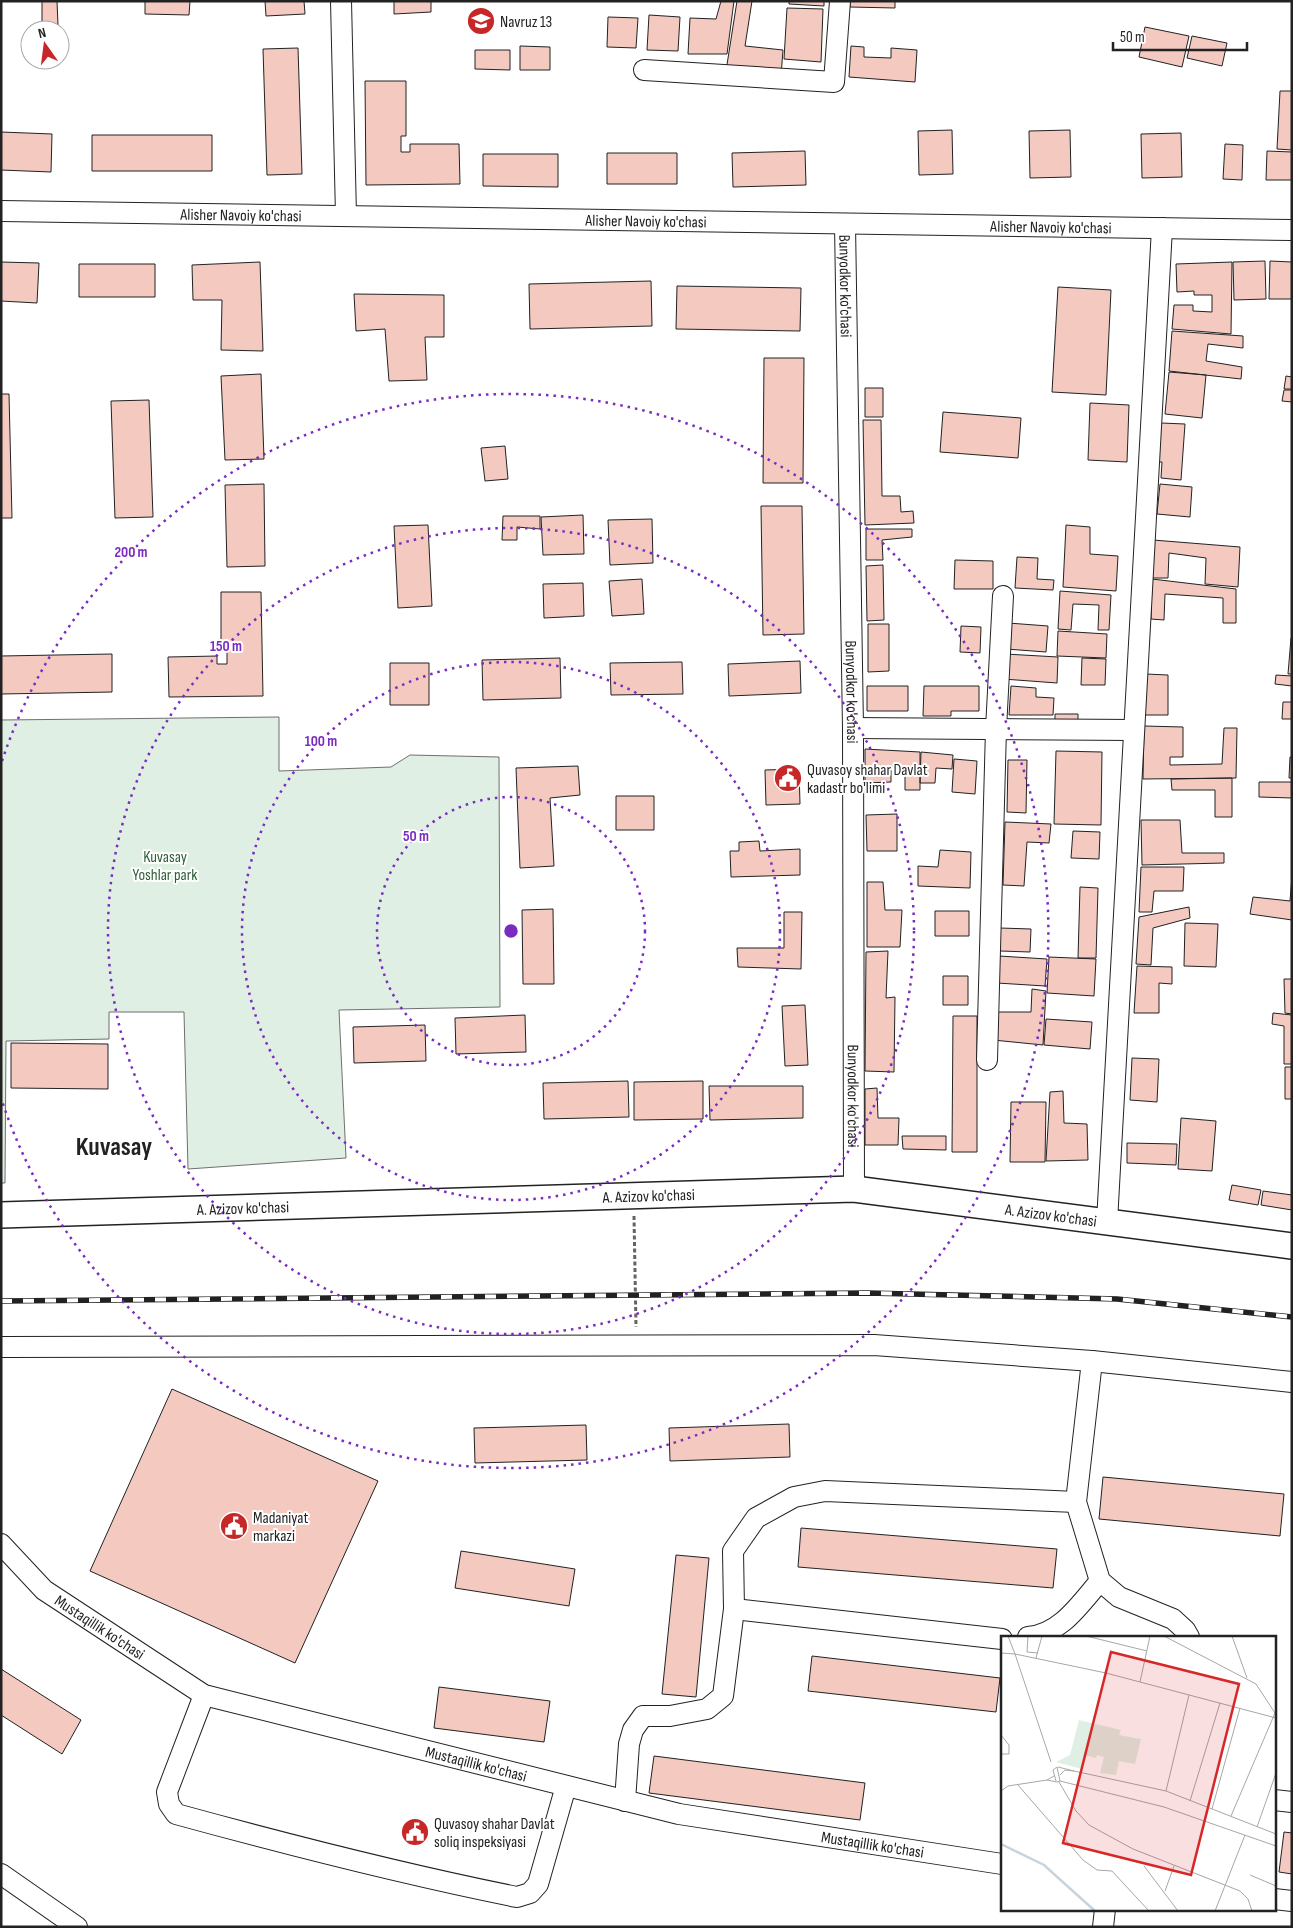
<svg xmlns="http://www.w3.org/2000/svg" width="1293" height="1928" font-family="'Sofia Sans Condensed',sans-serif">
  <rect width="100%" height="100%" fill="#fff"/>
  <path fill="#e0efe3" stroke="#6f6f6f" d="M279 717V771L391 767 410 755 499 757 500 1007 339 1010 346 1158 188 1169 184 1012H109V1039L6 1041 5 1183H1V720Z"/>
  <path fill="#f3c9c0" stroke="#222" d="M42 1H57L58 25 42 26Z
    M145 1H190L189 15 145 14Z
    M265 1H304L305 14 266 16Z
    M394 1H431V12L394 14Z
    M721 1H734L727 54H688L690 18 716 19Z
    M737 1H752L745 46 783 50 781 76 726 71Z
    M789 1H824V6L789 4Z
    M850 1H895V8L850 7Z
    M787 8 823 9 821 62 784 59Z
    M649 15 680 17 678 51 647 50Z
    M608 17 638 18 636 48 607 47Z
    M1145 27 1189 36 1182 67 1139 57Z
    M1192 36 1227 43 1222 66 1187 58Z
    M520 46 550 47V70H520Z
    M851 46 864 47V57L891 58V48L917 50 915 82 849 77Z
    M298 48 302 174 267 175 263 49Z
    M475 50H510V70L475 69Z
    M365 81H406V136H401V152H410V144H459L460 184 366 185Z
    M1280 91H1292V150L1277 149Z
    M952 130 953 174 919 175 918 131Z
    M1070 130 1071 177 1030 178 1029 131Z
    M1 132 52 134 51 172 1 170Z
    M1181 133 1182 177 1142 178 1141 134Z
    M92 135H212V171H92Z
    M1225 144 1243 145 1242 180 1223 179Z
    M805 151 806 185 733 187 732 153Z
    M1267 151 1292 152V180H1266Z
    M607 153H677V184H607Z
    M483 154H558V187L483 186Z
    M1265 261 1266 299 1234 300 1233 262Z
    M1270 261 1292 262V299H1269Z
    M1 262 39 263 37 303 1 301Z
    M260 262 263 351 221 350 222 300H193L192 265Z
    M1232 262 1231 334 1172 329 1174 305H1193V311L1212 312V295H1194V291L1177 292 1176 264Z
    M79 264H155V297H79Z
    M651 281 652 326 530 329 529 284Z
    M677 286 801 288 800 331 676 329Z
    M1058 287 1111 290 1106 395 1052 392Z
    M354 294 444 295V337H425L427 380 389 381 385 329 356 331Z
    M1172 331 1243 336V348L1208 344 1206 361 1242 367 1241 379 1169 371Z
    M764 358H804L803 483H763Z
    M1169 372 1206 375 1202 418 1165 414Z
    M261 374 264 459 225 460 221 376Z
    M1286 376 1292 377V389H1284Z
    M865 388H883V417H865Z
    M1284 390H1292V402L1282 401Z
    M1 394H9L12 518H1Z
    M149 400 153 517 115 518 111 401Z
    M1090 403 1129 405 1127 462 1088 460Z
    M943 412 1021 418 1018 458 940 452Z
    M863 420H881L882 496H900L901 512 913 511 914 523 865 525Z
    M1161 423 1185 424 1181 480 1161 478 1162 462H1158Z
    M505 446 508 479 485 481 481 448Z
    M264 484 265 566 227 567 225 485Z
    M1160 484 1192 487 1190 517 1157 514Z
    M761 506H802L804 634 763 635Z
    M583 515 584 554 543 555 541 517Z
    M503 516H540V529L517 527V540H502Z
    M652 519 653 563 610 565 608 520Z
    M428 525 432 606 398 608 394 526Z
    M1066 525 1090 527V554L1118 556 1116 591 1063 587Z
    M866 529H912V537L882 540 883 560H866Z
    M1153 540 1240 547 1238 587 1205 584 1206 558 1169 553 1168 578H1152Z
    M1017 557 1038 558 1037 579 1054 580 1053 590 1015 588Z
    M955 560 993 561V589H954Z
    M883 565 884 620 867 621 866 566Z
    M642 579 644 614 612 616 609 581Z
    M1152 579 1236 589V623H1223V598L1165 594 1164 620 1151 619Z
    M583 583 584 616 544 618 543 584Z
    M1060 591 1111 595 1109 630H1098L1099 605 1073 604 1071 630 1058 629Z
    M221 592H261L263 696 169 697 168 657 217 656V664H227V647H221Z
    M1008 623 1048 626 1046 652 1006 649Z
    M868 624H889V671L868 672Z
    M961 626 981 627 980 653 960 652Z
    M1058 631 1107 634 1106 658 1057 656Z
    M1291 638H1292V674H1288Z
    M112 654V692L1 694V656Z
    M1005 654 1058 657 1057 683 1003 679Z
    M560 658 561 698 483 700 482 660Z
    M1082 658 1106 659 1105 685H1081Z
    M800 661 801 693 729 696 728 664Z
    M682 662 683 694 611 695 610 663Z
    M390 663H429V705H390Z
    M1146 674 1168 675V715H1145Z
    M1276 675 1292 676V686L1275 684Z
    M867 686H908V711H867Z
    M924 686H979V711H951V716H923Z
    M1011 686 1036 688V697L1054 698 1053 715H1009Z
    M1283 702H1292V719H1282Z
    M1055 714H1078V725H1055Z
    M1144 726 1183 727V757H1170V765L1222 764 1224 728H1237L1236 778 1143 779Z
    M865 749 920 752V790H905V767H891V782L865 783Z
    M1056 751 1102 752 1101 825 1054 824Z
    M921 752 953 755 952 769 936 768 935 783H920Z
    M1290 757H1292V778H1289Z
    M954 759 977 761 975 794 952 792Z
    M1008 760H1027L1026 813 1007 812Z
    M578 766 580 795 550 798 554 866 520 868 516 768Z
    M799 769 800 804 766 805 765 770Z
    M1232 778V817H1215V790H1172L1171 779Z
    M1259 782H1292V798L1259 797Z
    M616 796H654V830H616Z
    M897 814V851H867L866 815Z
    M1141 820H1180L1182 853H1224V863L1142 865Z
    M1005 822 1051 824 1049 843 1027 842 1024 886 1003 885Z
    M1073 831 1100 832 1099 859 1071 858Z
    M759 841 760 851 800 849V875L731 877 730 851H739V842Z
    M940 850 971 852 970 888 918 886V866L938 867Z
    M1141 867H1184L1183 891H1154L1152 912H1139Z
    M1292 876V920L1250 914 1253 897 1290 901Z
    M867 882H883L885 910H902L900 947H867Z
    M1080 887 1098 888 1096 958H1078Z
    M1189 907 1190 918 1153 928 1151 965 1136 964 1139 917Z
    M553 909 554 984H523L522 910Z
    M935 911H969V936H935Z
    M784 912H802L801 969 738 967 737 948H784Z
    M1185 923 1218 924 1216 967 1184 966Z
    M1000 928 1031 929 1030 952 1000 951Z
    M888 951 886 998 895 997 894 1072 865 1071 866 952Z
    M999 956 1047 959 1045 986 997 983Z
    M1049 957 1096 959 1094 996 1047 993Z
    M1137 966 1172 967V984L1159 983V1013H1134Z
    M943 976H968V1005H943Z
    M1284 979H1292V1014L1285 1013Z
    M1032 989 1046 991 1043 1045 993 1040 994 1012H1031Z
    M805 1005 808 1065 785 1066 782 1006Z
    M1273 1013 1292 1015V1064H1284V1026L1272 1024Z
    M525 1015 526 1052 456 1054 455 1018Z
    M953 1016H977V1152H952Z
    M1046 1019 1092 1022 1090 1049 1044 1045Z
    M425 1025 426 1061 354 1063 353 1027Z
    M11 1043 108 1044V1089L11 1088Z
    M1132 1058 1159 1059 1157 1102 1130 1100Z
    M1285 1067H1292V1099H1285Z
    M628 1081 629 1117 544 1119 543 1083Z
    M703 1081V1119L634 1120V1082Z
    M709 1086H803V1118L710 1120Z
    M877 1088 878 1118H899L898 1145H865V1089Z
    M1063 1091 1064 1123 1087 1124 1088 1160 1046 1161 1050 1092Z
    M1011 1102H1046L1045 1162H1010Z
    M1181 1118 1216 1121 1212 1171 1178 1169Z
    M902 1136H946V1150L903 1149Z
    M1127 1143 1177 1144 1176 1165 1127 1163Z
    M1232 1185 1261 1190 1258 1205 1229 1200Z
    M1263 1191 1292 1195V1210L1261 1205Z
    M172 1389 378 1481 295 1663 90 1571Z
    M789 1424 790 1457 670 1461 669 1428Z
    M586 1425 587 1460 475 1463 474 1428Z
    M1103 1477 1284 1494 1280 1536 1099 1519Z
    M801 1528 1057 1549 1053 1588 798 1567Z
    M461 1551 575 1569 569 1606 455 1588Z
    M676 1555 709 1558 696 1697 662 1694Z
    M812 1656 1000 1678 996 1712 808 1691Z
    M1 1669 81 1720 62 1754 1 1715Z
    M439 1687 550 1701 544 1742 434 1728Z
    M654 1756 865 1783 860 1820 649 1793Z
    M1284 1832 1292 1833V1874L1279 1872Z"/>
  <g fill="none" stroke-linecap="round" stroke-linejoin="round">
    <defs>
      <g id="minor">
        <path d="M341 1 346 216"/>
        <path d="M644 70 834 82 840 1"/>
        <path id="s1" d="M1 211 1292 230"/>
        <path id="s2" d="M845 224 853 728 854 1189"/>
        <path d="M853 728 1134 730"/>
        <path d="M987 1060 996 729 1003 596"/>
        <path d="M1107 1222 1162 228"/>
        <path d="M1 1347 874 1345 1092 1361 1292 1382"/>
        <path d="M1092 1361 1076 1502 1100 1581 1119 1597 1173 1619 1185 1630 1189 1637"/>
        <path id="s3" d="M1 1544 44 1590 204 1695 679 1814 1002 1864"/>
        <path d="M734 1609 1002 1639"/>
        <path d="M1028 1637C1061 1634 1080 1604 1100 1581"/>
        <path d="M204 1695 167 1792 169 1804 176 1814C289 1845 402 1874 517 1897L530 1893 538 1884 566 1786"/>
        <path d="M1274 1800 1292 1802"/>
        <path d="M625 1801 629 1744 633 1730 643 1716H670L707 1709 723 1696 734 1609 733 1551 756 1518 794 1497 825 1491 1076 1502"/>
        <path d="M1 1874 77 1927"/>
        <path d="M1274 1899 1292 1901"/>
        <path d="M1103 1927 1105 1909"/>
      </g>
      <g id="major">
        <path id="s4" d="M1 1215 854 1189 1292 1246"/>
      </g>
    </defs>
    <use href="#minor" stroke="#222" stroke-width="22"/>
    <use href="#major" stroke="#222" stroke-width="28"/>
    <path stroke="#646464" stroke-width="3" stroke-dasharray="4 2.5" stroke-linecap="butt" d="M634 1216 636 1327"/>
    <use href="#minor" stroke="#fff" stroke-width="20"/>
    <use href="#major" stroke="#fff" stroke-width="25"/>
    <defs>
      <path id="rail" d="M1 1301 867 1293 1117 1299 1292 1317"/>
    </defs>
    <use href="#rail" stroke="#222" stroke-width="5.5"/>
    <use href="#rail" stroke="#fff" stroke-width="4" stroke-dasharray="11" stroke-linecap="butt"/>
  </g>
  <g fill="none" stroke="#7b2cbf" stroke-width="2.5" stroke-dasharray="2.5 5">
    <circle cx="511" cy="931" r="134"/>
    <circle cx="511" cy="931" r="269"/>
    <circle cx="511" cy="931" r="403"/>
    <path d="M2 761A537 537 0 1 1 2 1101"/>
  </g>
  <defs>
    <symbol id="school-disc" viewBox="-11 -11 22 22"><circle r="9.5" fill="#c62828" stroke="#fff"/><path d="M0-5L7-2L0 1L-7-2ZM-4 1L0 2.5L4 1V4Q0 6-4 4Z" fill="#fff"/></symbol>
    <symbol id="civic-disc" viewBox="-11 -11 22 22"><circle r="9.5" fill="#c62828" stroke="#fff"/><path d="M-.6-6.5H3V-4.5H.6V-3L4-1V1h2V6H-6V1h2V-1L-.6-3ZM-1.2 2.5V6h2.4V2.5Z" fill="#fff"/></symbol>
  </defs>
  <g fill-rule="evenodd">
    <use href="#school-disc" x="465" y="5" width="32" height="32"/>
    <use href="#civic-disc" x="772" y="762" width="32" height="32"/>
    <use href="#civic-disc" x="218" y="1510" width="32" height="32"/>
    <use href="#civic-disc" x="399" y="1816" width="32" height="32"/>
  </g>
  <g text-anchor="middle" stroke-width="4" stroke-linejoin="round" paint-order="stroke">
    <g font-size="16" fill="#222" stroke="#fff" text-anchor="start">
      <text x="500" y="27">Navruz 13</text>
      <text x="807" y="775">Quvasoy shahar Davlat<tspan x="807" dy="18">kadastr bo'limi</tspan></text>
      <text x="253" y="1523">Madaniyat<tspan x="253" dy="18">markazi</tspan></text>
      <text x="434" y="1829">Quvasoy shahar Davlat<tspan x="434" dy="18">soliq inspeksiyasi</tspan></text>
    </g>
    <g font-size="16" fill="#222" stroke="#fff">
      <text dy="6" stroke="none"><textPath href="#s1" startOffset="240">Alisher Navoiy ko'chasi</textPath></text>
      <text dy="6" stroke="none"><textPath href="#s1" startOffset="645">Alisher Navoiy ko'chasi</textPath></text>
      <text dy="6" stroke="none"><textPath href="#s1" startOffset="1050">Alisher Navoiy ko'chasi</textPath></text>
      <text dy="6" stroke="none"><textPath href="#s2" startOffset="62">Bunyodkor ko'chasi</textPath></text>
      <text dy="6" stroke="none"><textPath href="#s2" startOffset="468">Bunyodkor ko'chasi</textPath></text>
      <text dy="6" stroke="none"><textPath href="#s2" startOffset="872">Bunyodkor ko'chasi</textPath></text>
      <text dy="6" stroke="none"><textPath href="#s4" startOffset="648">A. Azizov ko'chasi</textPath></text>
      <text dy="6" stroke="none"><textPath href="#s4" startOffset="242">A. Azizov ko'chasi</textPath></text>
      <text dy="6" stroke="none"><textPath href="#s4" startOffset="1052">A. Azizov ko'chasi</textPath></text>
      <text dy="6" stroke="none"><textPath href="#s3" startOffset="130">Mustaqillik ko'chasi</textPath></text>
      <text dy="6" stroke="none"><textPath href="#s3" startOffset="535">Mustaqillik ko'chasi</textPath></text>
      <text dy="6" stroke="none"><textPath href="#s3" startOffset="940">Mustaqillik ko'chasi</textPath></text>
    </g>
    <g font-size="16" fill="#2f5e38" stroke="#fff">
      <text x="165" y="862">Kuvasay<tspan x="165" dy="18">Yoshlar park</tspan></text>
    </g>
    <g font-size="26" font-weight="bold" fill="#222" stroke="#fff">
      <text x="114" y="1155">Kuvasay</text>
    </g>
  </g>
  <g transform="translate(1001 1636)">
    <rect width="275" height="275" fill="#fff"/>
    <path d="M78 84 120 94 118 99 140 103 134 128 118 125 115 139 99 137 103 121 96 119 95 122 84 119 81 133 55 126 69 119Z" fill="#e0efe3"/>
    <path fill="none" stroke="#c7d3dd" stroke-width="2.5" d="M0 208 43 229 94 275"/>
    <path fill="none" stroke="#a7a7a7" stroke-width="1" d="M7 0 14 18 105 37 275 82M27 0 26 16 37 17M85 0 146 15M163 0 255 48 274 77 230 180M231 0 246 42M0 17 14 18 50 126M35 22 41 0M139 46 149 0M0 99 8 109V118H0M57 131 73 135 64 134 59 139M73 135 165 155 275 198M53 140 46 144 56 146 59 145 56 131 52 134 55 145M59 145 163 171 275 210M58 146 75 175 88 189 132 213 239 255 247 263 251 275M17 149 82 224 96 234 111 235 148 275M0 155 7 150 46 144M165 155 188 59M189 165 219 67M211 173 239 72M256 191 275 137M143 230 177 275M249 239 275 250M164 255 173 230M214 275 244 199"/>
    <path fill="#d62828" fill-opacity="0.15" stroke="#d62828" stroke-width="2.5" d="M110 16 238 48 190 239 62 207Z"/>
    <rect width="275" height="275" fill="none" stroke="#222" stroke-width="2.5"/>
  </g>
  <circle cx="511" cy="931" r="8" fill="#7b2cbf" stroke="#fff" stroke-width="2.5"/>
  <g font-size="15" text-anchor="middle" font-weight="bold" fill="#7b2cbf" stroke="#fff" stroke-width="4" stroke-linejoin="round" paint-order="stroke">
    <text x="131" y="557">200 m</text>
    <text x="226" y="651">150 m</text>
    <text x="321" y="746">100 m</text>
    <text x="416" y="841">50 m</text>
  </g>
  <rect width="1293" height="1928" fill="none" stroke="#222222" stroke-width="5"/>
  <g transform="translate(45 45) rotate(346)"><circle r="24" fill="#ffffff" stroke="#a7a7a7"/>
  <path d="M0-4L9 19L0 12L-9 19Z" fill="#c62828"/>
  <text y="-8" font-size="14" font-weight="bold" text-anchor="middle" fill="#222222">N</text>
  </g>
  <path d="M1113 42v8h134v-8" fill="none" stroke="#222222" stroke-width="2.5"/>
  <text x="1120" y="42" font-size="15" fill="#222222" stroke="#ffffff" stroke-width="4" paint-order="stroke">50 m</text>
</svg>
